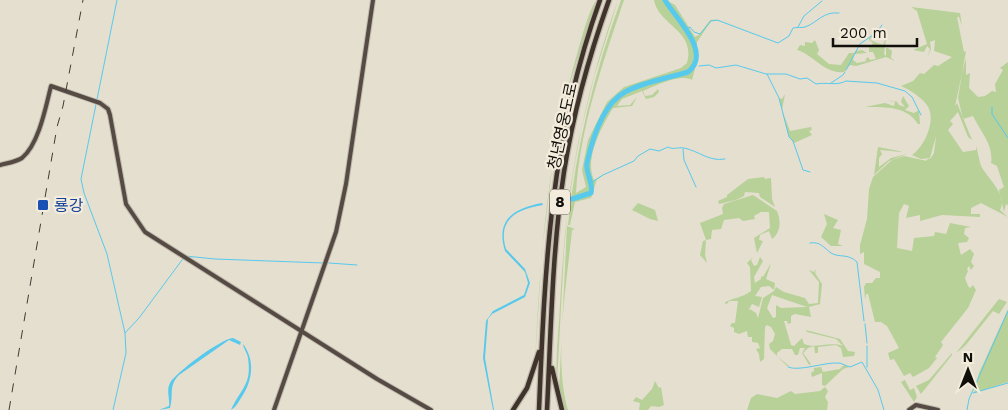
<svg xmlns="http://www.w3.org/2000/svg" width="1008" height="410" font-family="'Work Sans','Noto Sans KR',sans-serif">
  <rect width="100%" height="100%" fill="#e5dfcf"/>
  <path fill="#b7d199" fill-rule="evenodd" d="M596 0 568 89 553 161 542 251 535 363C540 260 547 160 575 61 581 42 586 17 596 0Z
    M618 0 594 77 578 143 569 196 564 251 557 383C555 357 559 330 560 304 565 199 582 99 618 0Z
    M621 0H624C603 62 580 127 576 193L586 187 582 170 588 140 607 102 624 87 681 68 687 63C696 30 659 26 654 0H665L694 42 666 0 675 5 695 37 700 34 710 20C715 19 720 21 725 22L779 42 722 21H711L697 42V61L692 80C680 73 653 87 643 91L645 96 652 95 658 89 659 92 654 97 646 99 642 91 622 99 617 106 630 105 637 97 632 106 613 108C602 126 584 159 594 180L606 173 593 182 597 179 591 198 575 202 570 225H568C576 148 594 73 621 0ZM695 44 696 46 695 64 690 71C670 80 648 83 628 92 605 102 593 138 589 160 586 172 594 181 592 192L572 199 590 192C594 182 585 174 587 163 592 139 602 106 624 92 642 80 669 78 689 70L693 64Z
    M911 7 960 13 962 26 959 17H957L964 52 966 51 962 73 966 58V75L970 73 969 88 978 97 985 96 992 91 996 92 995 84 1003 70 1000 68 1008 62V205L1006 204 1004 212 999 190 1004 187 997 166 991 163C994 145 980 131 973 116L963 119 958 98 962 74 955 106 937 133 957 103 972 140 968 137 958 112 950 121 953 124 948 130 963 152 976 150V146C978 152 979 160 981 166 988 179 1008 195 1000 210L1008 217 981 203 971 208V214H980V217L942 215 920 221V215L906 218 909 206 904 204 899 213 897 248 912 251 914 238 934 236 935 232 946 234 950 223 971 227 965 228 964 234 969 238 967 242 958 243 961 255 970 249 974 254 971 262 974 266 971 270 969 266 967 269 968 271 965 278 968 286 970 288 973 285 976 290 968 308 941 342 943 345 935 357 937 358 929 368 913 377 910 373 904 376 894 359 890 360 888 353 899 348 887 326 881 322H875L868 294H866L865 300 864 287 866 283H872L876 278H880V272L864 264V252L860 254V245L867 219 869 189 873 177 892 160 904 156 927 161 926 160 931 158 934 153 936 136 930 158 921 159 912 155C925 146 937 119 927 105 922 98 909 89 901 86L913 81 920 73 924 74 934 65 938 66 952 57 934 51 935 40 930 42 931 49 927 58 930 49 927 46 924 52 913 50 927 44 917 11Z
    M873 35 870 40 883 45 886 38 884 54 886 56V48H888L892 51 891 58 895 61 886 57 856 66 850 65 844 72C824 74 814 55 797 50L800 45 805 46V42L812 43 815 40 819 50 817 54 829 64 841 65 849 53H854L858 48 857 51 862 50 867 53 854 54 853 60 857 63 867 61 865 60 868 57 870 60 876 59 873 52H869V48L873 43 869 40V38L859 45Z
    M785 94 782 110 790 131 811 127 812 130 809 131 812 135 794 143 789 137 779 98 782 99Z
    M903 96 909 106 905 110 914 113 919 110 920 124H918C907 106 885 107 865 107L885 103 894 106 895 102 887 100 899 102H897L899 105 905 107 901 102Z
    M878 147 904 152 880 150 882 154 879 158V167L891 158 907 154 889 161 874 175Z
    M764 177 765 179 771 178 772 199 775 207 760 197 759 193 745 192 744 196 736 200 719 204 718 201 727 197V195L748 179Z
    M753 195 777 211C781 221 781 232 772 239L769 231 760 235 759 240 763 241 757 253 754 238 770 228 769 212H761L754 216 755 219 743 221 739 218 724 220 721 229 712 230 711 239 706 240 705 255 707 263 700 255 703 241 706 240 700 223 723 214 722 208 724 204Z
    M638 203 655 210 658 221 650 219 632 210Z
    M824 214 838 220 833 228 841 230 838 244 843 246H831L821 237 827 224Z
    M567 226 575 229 572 230C567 282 553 360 568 410H563L559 391Z
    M753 257 751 260 754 266 757 265 760 257 763 261 754 277 755 283 761 279V276L763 277 771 263 766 279 775 283 774 290 769 286 761 287 755 296 762 297 759 307 752 304 748 311 750 309 756 313 758 318 763 298 774 291 776 287 784 292 805 298 809 304 818 303 819 282 809 270 814 272 816 269 815 273 822 284 820 304 809 307 811 317 795 314 791 316V323L788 324 787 321H784L791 345 794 346 802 338 804 344C816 349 830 341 843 346L836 339 807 332 806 330 840 339 848 351 855 352 854 356 843 357 841 348 836 345 818 347V353H815L814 346 808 348 803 353 811 364 809 365 802 353 805 348H800L798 355H795L792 349H782L777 353V356L789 366H787L770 349 769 344 773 341 775 334 771 327 767 325 765 327 764 359 760 362 759 354 756 349 760 348 758 343 752 342V337H748L747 331 739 334 734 332V328L730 326 732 323H735L738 301H729L727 304 724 303C732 298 742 298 751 291L750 267 747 263ZM772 295 807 307 781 308 776 305V317L773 318 767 308Z
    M999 299 1007 302 999 314 993 311 965 346 956 353Z
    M1008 309V382L974 393 979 373Z
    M952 353V355L921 394 916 386 929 380Z
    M844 365 849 367 843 369 825 386 822 385V373L812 377 811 373 814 371V368L821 367 823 372 840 369Z
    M905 380 910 390 914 388 917 397 914 402 901 382Z
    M655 381 659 388 661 387 664 405 659 407 651 406 648 410H639L640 403 633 401 636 397 642 400 652 389Z
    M825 387 828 391 825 397 828 402 827 410H747L751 398 757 394 777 398 791 391 795 394 820 391Z"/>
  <path fill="#57c9ed" d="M542 203 543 205C517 209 497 219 506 249L525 269 530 283 525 297 492 314 488 319 485 358 494 410H493L483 358 486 321 493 311 524 295 528 283 525 272 505 251C495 219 515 208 542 203Z
    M233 338 241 342 240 345 229 340 179 375C168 386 174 395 170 408L159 410 169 406C170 398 166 391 170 383 175 373 222 338 233 338Z
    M243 344C256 361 252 382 241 398 238 403 235 408 231 410 241 388 252 385 248 358 247 352 243 348 243 344Z"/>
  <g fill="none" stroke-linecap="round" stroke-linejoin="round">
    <path stroke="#57c9ed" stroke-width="1" d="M117 0 81 179 84 193 107 254 125 333
      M798 27 804 16 822 1
      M686 29 690 27 694 32 700 34 711 21 717 20 778 43 789 36 793 28C798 27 801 28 805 27 817 23 823 11 839 13
      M694 64H695
      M699 66 709 65 716 68 736 65 766 74H786L800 79 807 78 816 84C826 82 837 86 846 81L877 83 905 91 912 97 921 115
      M846 70 860 44 877 32 882 25
      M767 74 779 98 789 137 793 141 803 170 810 172
      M831 83 843 75 845 72
      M992 107V114L1008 138
      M683 149 684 160 696 187
      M591 183 603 175 634 161 638 156 650 149 659 151 668 147C673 150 678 147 684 148 699 151 709 162 725 159
      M810 243C820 241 824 248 831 253 839 258 848 253 857 262L864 321
      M329 263 357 265
      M865 324 867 343
      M867 346V367
      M788 367C798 372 825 362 838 363 842 363 846 366 850 367L862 362 878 390 884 410
      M973 393 1008 383
      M113 410 126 353 125 333 139 318 185 256 215 259 323 263
      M967 410 969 399 1008 311"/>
    <path stroke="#57c9ed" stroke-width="5" d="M572 199 591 193C594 182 585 174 587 163 592 140 603 104 625 92 643 82 668 78 688 72 713 52 675 18 665 0"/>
    <defs>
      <path id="major" d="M0 165C7 163 16 162 22 158 39 144 46 106 51 86L100 103 108 109 110 115 126 204 145 232 377 379 431 410
        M274 410 336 232 346 184 373 0
        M909 410 916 405 938 410"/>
      <path id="highway" d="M552 368 562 410
        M513 410 527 388 539 352
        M539 410C545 265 550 139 600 0
        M547 410C551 331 552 251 564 172 573 114 589 56 609 0"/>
    </defs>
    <use href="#major" stroke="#bfbaac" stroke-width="6"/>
    <use href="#highway" stroke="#bfbaac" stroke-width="7"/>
    <use href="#major" stroke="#564a44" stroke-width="4"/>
    <use href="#highway" stroke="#40332c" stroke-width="4.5"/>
    <path stroke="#3f3c35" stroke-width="1" stroke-dasharray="9 9" stroke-linecap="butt" d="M9 410 57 127 63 106 83 0"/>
  </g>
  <rect fill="#1a4fb4" stroke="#f3ecdc" stroke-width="2" x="37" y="199" width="12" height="12" rx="2.5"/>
  <g text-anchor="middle" stroke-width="4.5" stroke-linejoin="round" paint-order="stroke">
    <rect fill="#f3ecdc" stroke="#555149" stroke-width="1" x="550" y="189.5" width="20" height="25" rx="4"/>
    <g font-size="15" font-weight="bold" fill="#110f0a">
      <text x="560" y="207">8</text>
    </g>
    <g font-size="16" fill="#110f0a" stroke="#f3ecdc">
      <text transform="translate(562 126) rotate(-78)" y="6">청년영웅도로</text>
    </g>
    <g font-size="16" fill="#164399" stroke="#f3ecdc" text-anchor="start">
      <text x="54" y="211">룡강</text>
    </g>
  </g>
  <g transform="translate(968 370)" stroke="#f3ecdc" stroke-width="4" paint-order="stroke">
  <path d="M0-4L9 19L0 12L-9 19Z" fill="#110f0a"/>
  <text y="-8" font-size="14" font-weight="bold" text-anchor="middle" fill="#110f0a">N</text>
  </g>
  <path d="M833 38v8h84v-8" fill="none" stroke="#110f0a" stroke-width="2.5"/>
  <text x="840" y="38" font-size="15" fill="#110f0a" stroke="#f3ecdc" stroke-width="4" paint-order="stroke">200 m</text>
</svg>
